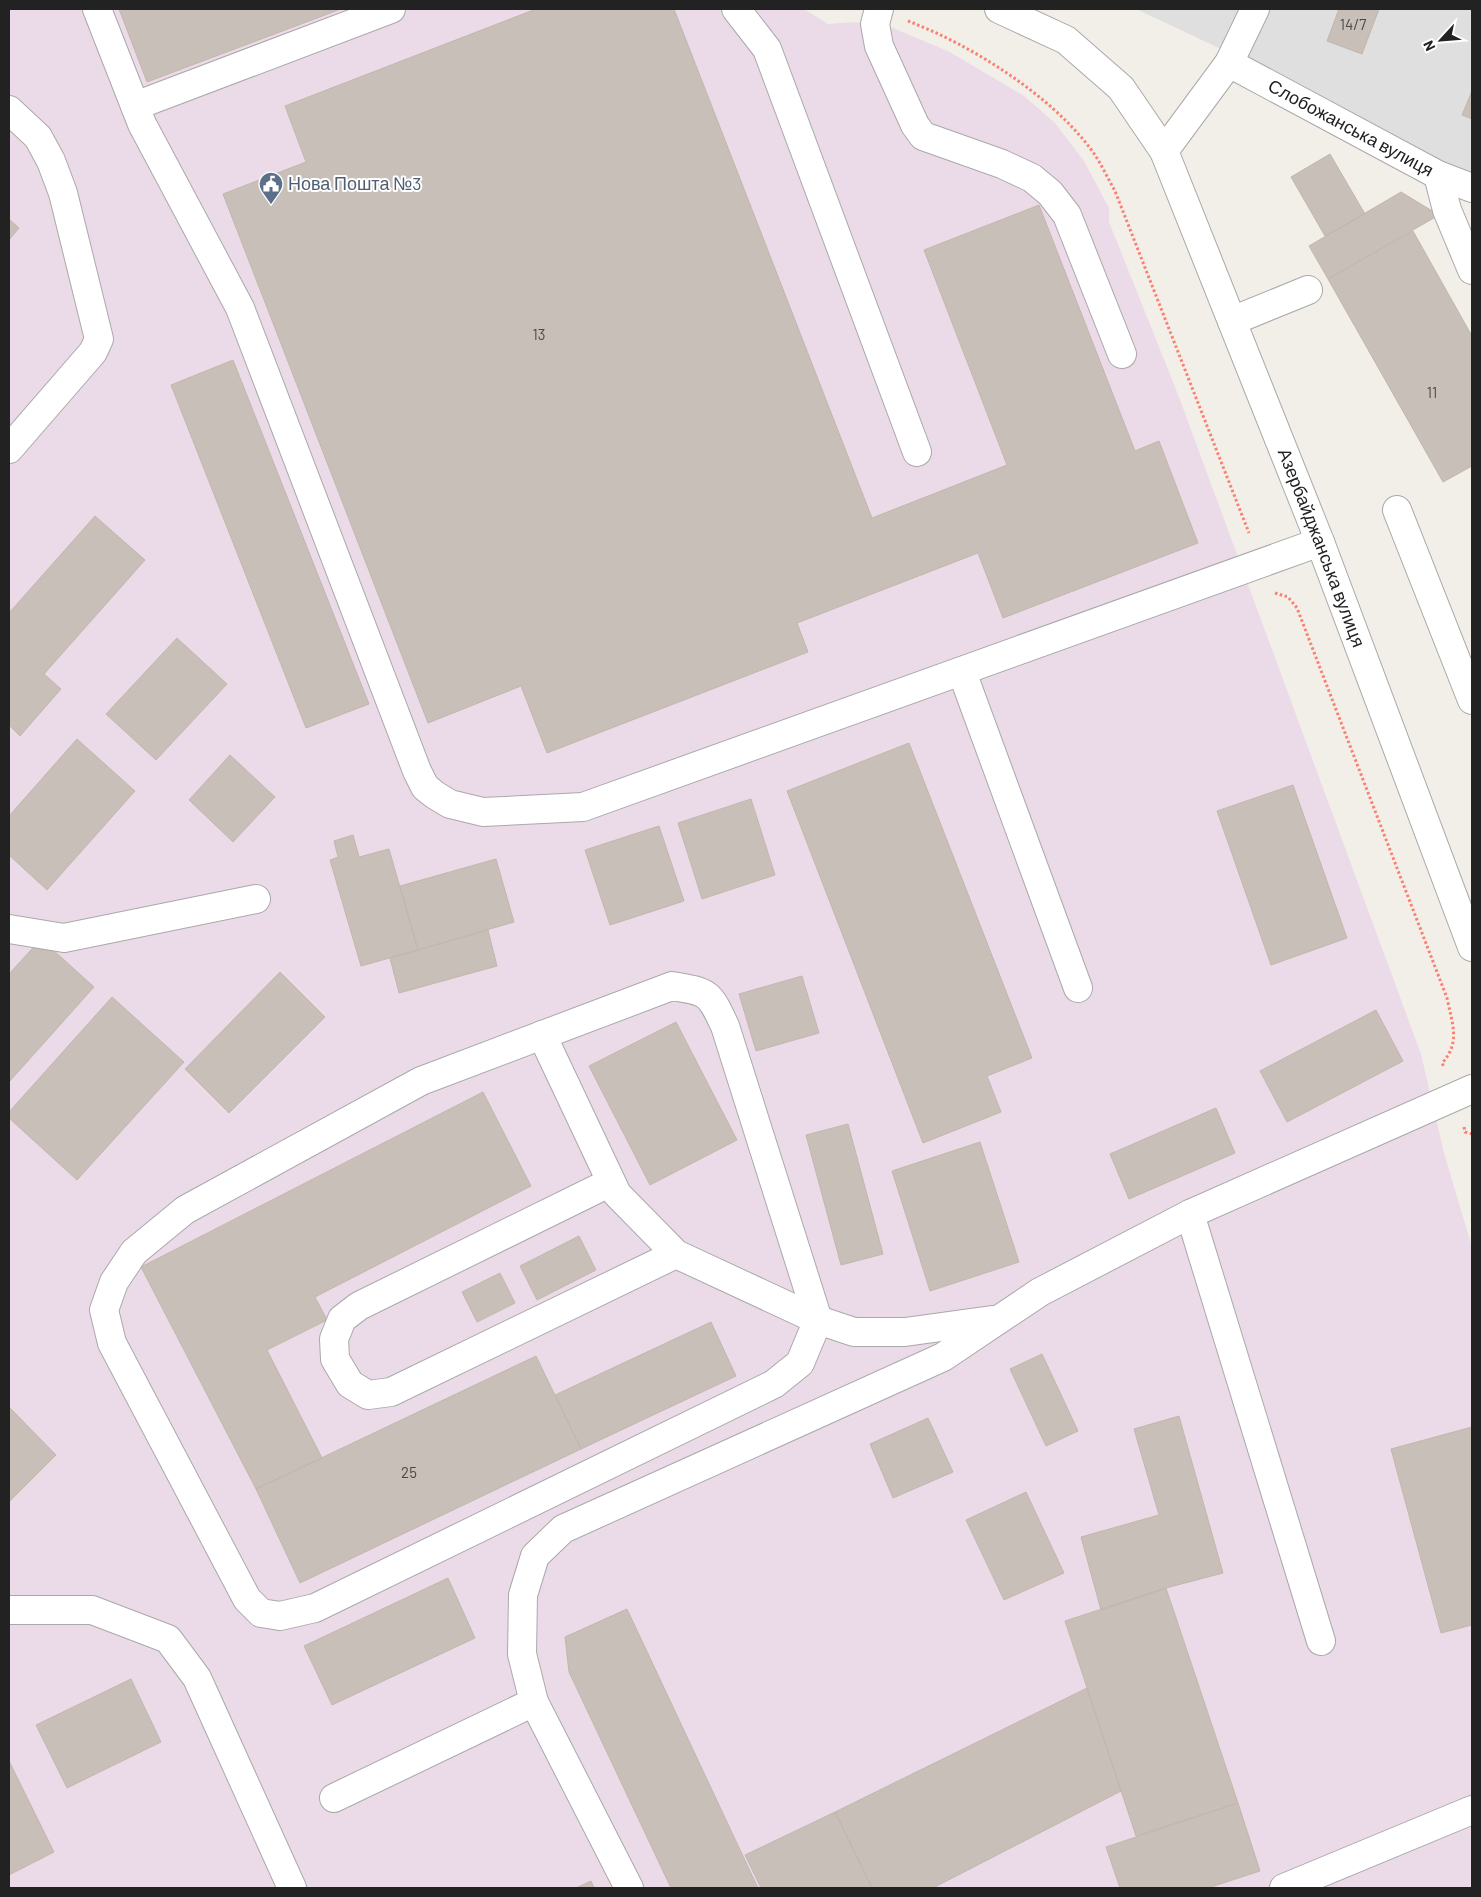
<svg xmlns="http://www.w3.org/2000/svg" width="1481" height="1897" font-family="Barlow,sans-serif">
  <rect width="100%" height="100%" fill="#f2efe9"/>
  <path fill="#e0dfdf" d="M1136 9H1472V177L1443 167 1221 49Z"/>
  <path fill="#ebdbe8" d="M9 9H804L828 24 854 22 893 28 950 52 1024 96 1055 123 1084 161 1109 208V222L1179 397 1421 1054 1444 1153 1472 1247V1888H9Z"/>
  <path fill="#c7bfb8" stroke="#c4b6ab" d="M119 9H341L147 82Z
    M536 9H674L872 518 1007 465 924 250 1039 205 1135 451 1159 441 1198 543 1003 618 978 553 797 623 808 652 547 753 521 686 428 723 223 194 306 162 285 106Z
    M1339 9H1379L1362 54 1327 41Z
    M1472 91V119L1462 115Z
    M1330 154 1365 214 1325 236 1291 177Z
    M1401 192 1439 215 1328 279 1309 246Z
    M9 219 19 228 9 240Z
    M1413 231 1472 336V466L1443 482 1328 279Z
    M233 360 369 704 306 728 171 385Z
    M95 516 145 560 44 674 61 689 20 736 9 725V613Z
    M177 638 227 684 156 760 106 714Z
    M77 739 135 791 47 890 9 855V816Z
    M909 743 1032 1058 987 1076 1001 1112 923 1143 787 791Z
    M230 755 275 797 233 842 189 800Z
    M1293 785 1347 938 1271 965 1217 811Z
    M751 799 775 875 702 899 678 823Z
    M659 826 684 901 610 925 585 850Z
    M353 835 359 857 389 849 418 950 361 966 330 860 338 857 334 841Z
    M496 859 514 922 418 950 400 886Z
    M488 930 497 966 399 993 390 958Z
    M41 939 94 987 9 1082V974Z
    M280 972 325 1017 229 1113 185 1069Z
    M802 976 819 1033 756 1051 739 994Z
    M112 997 184 1062 77 1180 9 1118V1112Z
    M1376 1010 1403 1061 1287 1122 1260 1071Z
    M676 1022 737 1140 650 1185 589 1066Z
    M483 1092 531 1186 315 1297 327 1320 267 1350 322 1458 256 1489 141 1267Z
    M1216 1108 1235 1153 1129 1199 1110 1154Z
    M848 1124 883 1254 841 1265 806 1135Z
    M980 1142 1019 1262 930 1291 892 1171Z
    M579 1236 596 1270 537 1300 520 1266Z
    M500 1273 515 1303 477 1322 462 1292Z
    M711 1322 736 1376 581 1449 555 1395Z
    M1042 1354 1078 1431 1046 1446 1010 1369Z
    M536 1356 581 1449 300 1583 256 1489Z
    M10 1408 56 1455 9 1502V1409Z
    M1179 1416 1223 1573 1166 1588 1101 1610 1081 1537 1159 1515 1134 1429Z
    M928 1418 953 1472 893 1498 870 1444Z
    M1472 1427V1625L1441 1633 1391 1449Z
    M1026 1492 1064 1573 1004 1600 966 1520Z
    M448 1578 475 1638 332 1705 304 1646Z
    M1166 1588 1238 1803 1136 1836 1065 1621Z
    M627 1609 758 1888H671L569 1672 565 1637Z
    M131 1679 161 1742 67 1788 36 1725Z
    M1087 1688 1121 1791 933 1888H872L835 1812Z
    M9 1761 54 1852 9 1875Z
    M1238 1803 1260 1871 1208 1888H1120L1106 1847Z
    M835 1812 872 1888H761L745 1855Z
    M591 1881 594 1888H576Z"/>
  <g fill="none" stroke-linecap="round" stroke-linejoin="round">
    <defs>
      <g id="minor">
        <path d="M97 9 142 124 240 308 417 771 425 787 435 795 450 804 483 812 583 807 1320 542"/>
        <path d="M736 9 767 49 917 452"/>
        <path d="M879 9 875 24 879 46 915 125 923 136 1002 164 1032 178 1050 193 1067 215 1122 354"/>
        <path id="s1" d="M999 9 1066 40 1121 88 1164 151 1320 542 1472 947"/>
        <path id="s2" d="M1229 63 1438 175 1472 188"/>
        <path d="M135 106 391 9"/>
        <path d="M9 110 38 137 51 161 63 193 99 339 93 352 9 449"/>
        <path d="M1164 151 1229 63 1255 9"/>
        <path d="M1438 175 1447 210 1472 270"/>
        <path d="M1232 321 1308 290"/>
        <path d="M1397 510 1472 700"/>
        <path d="M962 672 1078 988"/>
        <path d="M9 929 64 938 256 899"/>
        <path d="M672 986C709 992 709 992 725 1026L818 1320 800 1363 774 1384 315 1608 280 1616 261 1613 247 1599 112 1343 104 1310 114 1282 134 1252 185 1210 421 1081Z"/>
        <path d="M542 1035 617 1194 676 1254 818 1320 854 1332H905L992 1320"/>
        <path d="M611 1182 359 1306 342 1319 334 1339 335 1359 350 1384 368 1395 391 1392 676 1254"/>
        <path d="M1190 1214 1321 1641"/>
        <path d="M9 1610H92L168 1639 197 1678 292 1888"/>
        <path d="M334 1798 534 1702"/>
        <path d="M629 1888 534 1702 522 1654 523 1595 535 1556 563 1529 943 1357 1040 1292 1190 1214 1472 1089"/>
        <path d="M1284 1888 1472 1810"/>
      </g>
    </defs>
    <use href="#minor" stroke="#a9a9a9" stroke-width="30"/>
    <path stroke="#fa8072" stroke-width="3" stroke-dasharray="2.5 2.5" stroke-linecap="butt" d="M908 21C971 45 1049 94 1090 148 1100 161 1107 177 1115 191L1249 533
      M1275 593 1288 597 1297 608 1447 998C1452 1023 1461 1043 1442 1063L1444 1067
      M1464 1127 1465 1132 1472 1134"/>
    <use href="#minor" stroke="#fff" stroke-width="28"/>
  </g>
  <defs>
    <symbol id="civic-pin" viewBox="-11 -11 22 30"><path d="M0 17L-7.5 6A9.5 9.5 0 1 1 7.5 6Z" fill="#5c6f8a" stroke="#fff"/><path d="M-.6-6.5H3V-4.5H.6V-3L4-1V1h2V6H-6V1h2V-1L-.6-3ZM-1.2 2.5V6h2.4V2.5Z" fill="#fff"/></symbol>
  </defs>
  <g fill-rule="evenodd">
    <use href="#civic-pin" x="257" y="170" width="28" height="38"/>
  </g>
  <g text-anchor="middle" stroke-width="4" stroke-linejoin="round" paint-order="stroke">
    <g font-size="15" fill="#4b4948">
      <text x="1353" y="30">14/7</text>
      <text x="539" y="340">13</text>
      <text x="1432" y="398">11</text>
      <text x="409" y="1478">25</text>
    </g>
    <g font-size="18" fill="#222" stroke="#fff">
      <text dy="6" stroke="none"><textPath href="#s2" startOffset="138">Слобожанська вулиця</textPath></text>
      <text dy="6" stroke="none"><textPath href="#s1" startOffset="650">Азербайджанська вулиця</textPath></text>
    </g>
    <g font-size="18" fill="#4e5e75" stroke="#fff" text-anchor="start">
      <text x="288" y="190">Нова Пошта №3</text>
    </g>
  </g>
  <rect width="1481" height="1897" fill="none" stroke="#222222" stroke-width="20"/>
  <g transform="translate(1441 40) rotate(244)" stroke="#ffffff" stroke-width="4" paint-order="stroke">
  <path d="M0-4L9 19L0 12L-9 19Z" fill="#222222"/>
  <text y="-8" font-size="14" font-weight="bold" text-anchor="middle" fill="#222222">N</text>
  </g>
</svg>
